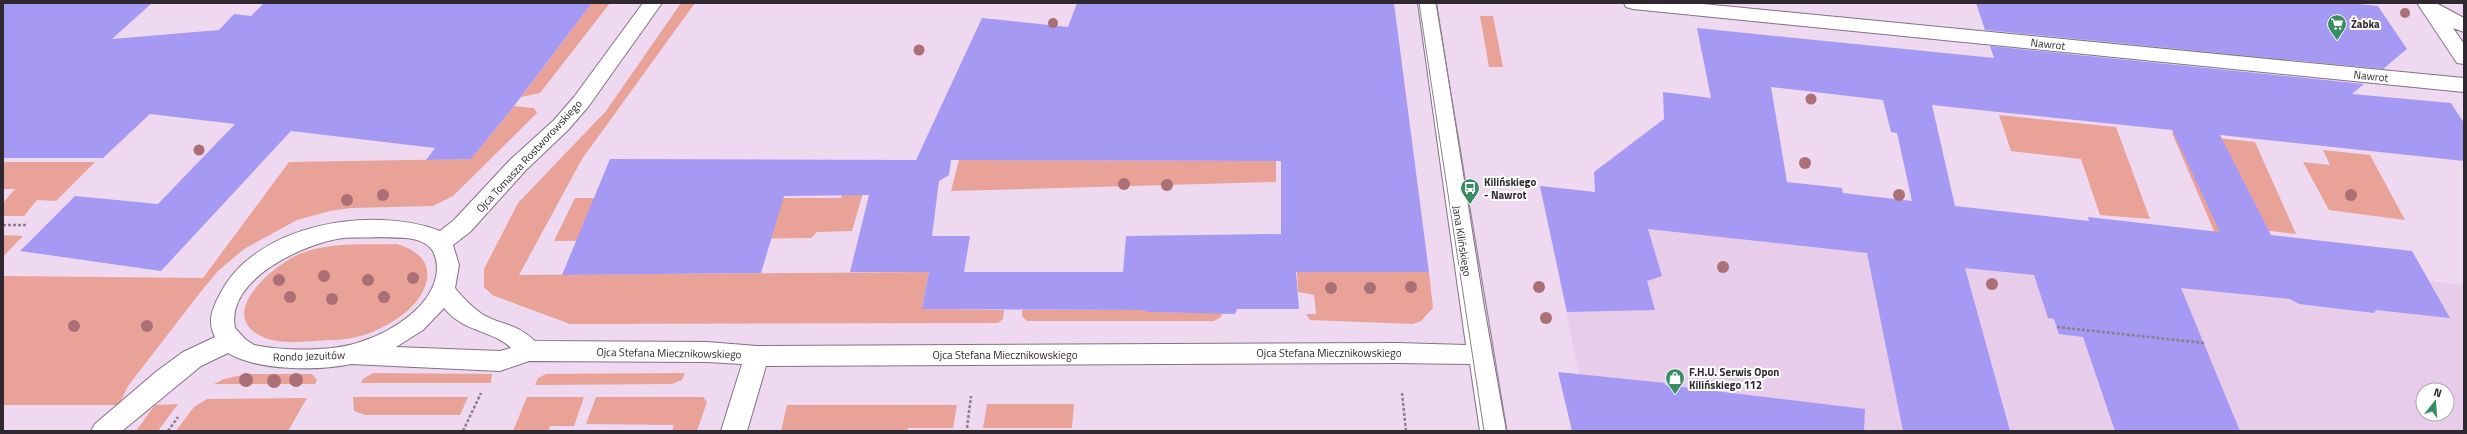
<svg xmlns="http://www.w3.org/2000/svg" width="2467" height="434" font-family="'Titillium Web',sans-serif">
  <rect width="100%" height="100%" fill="#eed9f0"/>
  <path fill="#e7cdea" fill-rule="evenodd" d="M1540 186 2464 285V431H1758L1579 374ZM2423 390H2447V414H2423Z"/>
  <path fill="#e8a298" d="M592 3H610L540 93 521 97Z
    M681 3H695L582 159 519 275 929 272 922 309 1004 310 1003 319 998 323 570 324 492 295 484 287V269L518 203 606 111Z
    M1480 16H1493L1503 67H1489Z
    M514 106 534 108 537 113 453 196 433 206 351 208 330 211 297 220 244 249 218 271 199 294 128 386 119 405H3V276L203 278 289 162 471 159Z
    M1999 115 2116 127 2150 219 2100 215 2081 159 2011 151Z
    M2172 133 2255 142 2296 234 2237 227 2223 252Z
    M2323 150 2370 155 2405 220 2329 210 2303 162 2330 165Z
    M959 160 1276 161V182L951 191Z
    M3 162H95L56 201 37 200 24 216H3V203L15 189H3Z
    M852 164 871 165 852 231 817 232 811 238 554 241 575 198H841Z
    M3 235 23 236 3 257Z
    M396 244C446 257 429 299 395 320 375 333 354 340 330 340 309 341 280 346 261 336 217 314 271 268 295 256 326 241 363 245 396 244Z
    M1297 272H1429L1433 308 1421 321 1413 324 1310 320 1306 314H1316L1314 295 1298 292Z
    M1022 310H1146L1148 312 1222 313 1221 317 1214 321H1027L1022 316Z
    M373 373 492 374 491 383H361L363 379Z
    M685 373 682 380 672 384 535 385 538 378 546 374Z
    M247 374H312L317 380 315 384H214L224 379Z
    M353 397H468L460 415H365L354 411Z
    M527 397H584L574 426H550L548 431H513Z
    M596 397H703L707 402 697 431H672L674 425 586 424Z
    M307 398 288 431H176L194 407 207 399Z
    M178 404 158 431H136L155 405Z
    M987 404H1074L1072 428H983Z
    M787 405H957L953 428H908L907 431H781Z"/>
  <path fill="#a699f3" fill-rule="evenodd" d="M3 3H152L112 39 219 30 234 14 251 16 264 3H592L514 106 471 159 426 160 435 148 291 131 161 271 20 251 75 196 158 204 235 124 150 114 103 158H3Z
    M1077 3H1394L1429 272H1296L1299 309H1237L1235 314 1148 312 1143 310 922 309 929 272H850L869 195 784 196 761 273 562 275 610 159 916 160 982 18 1068 27ZM951 160 1281 161V234L1126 236 1123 272H964L970 236H932L939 181 949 175Z
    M1976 3H2349L2378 6 2407 49 2383 69 1985 30Z
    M1697 28 1994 58 1990 46 2364 84 2352 94 2451 103 2464 123V161L2220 135 2271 235 2412 251 2450 318 2376 310 2374 313 2299 304 2290 299 2181 288 2240 431H2115L2083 337 2059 334 2054 319 2048 318 2034 275 1965 268 2010 431H1903L1867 253 1648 229 1662 276 1647 281 1655 310 1567 312 1540 186 1595 192 1594 172 1664 119 1663 92 1711 98ZM1771 87 1883 100 1891 132 1897 133 1912 201 1843 193 1842 188 1787 182ZM1932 105 2172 130 2220 232 2088 217 2089 221 1955 206Z
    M1558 372 1665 383V385L1865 409 1864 431H1572Z"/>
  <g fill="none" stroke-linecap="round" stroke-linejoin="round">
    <defs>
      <path id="minor" d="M643 3H662L588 107 568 130 526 170 470 232 453 245 459 265 455 288C463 298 472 307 482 314 502 326 515 322 535 341L707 342 757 346 1397 343 1466 345 1418 3H1436L1484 307 1506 431H1480L1470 364 1397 363 766 366 747 431H721L742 364 707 362 529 361 500 371 351 364C318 371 257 371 228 353L201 366 122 431H91L95 424 157 371 183 352 215 337C207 321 212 309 220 294 255 224 372 205 440 231L454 220 510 160 554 120 574 97ZM379 237C393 238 412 236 424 243 433 248 436 255 437 266 438 304 392 332 360 342 332 352 283 351 254 345L245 339 235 328C225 279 305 243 343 238 355 237 367 238 379 237ZM444 308C464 333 493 330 511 348L500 351 396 347 423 330Z
        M1624 3H1693L2464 78V92L1633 9 1626 7Z
        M2417 3H2436L2464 18V32L2453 28 2464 44V64L2457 63Z"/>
    </defs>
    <use href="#minor" stroke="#837185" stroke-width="2"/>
    <path stroke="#8c7e8d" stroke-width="2.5" stroke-dasharray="3 2" stroke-linecap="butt" d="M3 225H27
      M2057 327 2204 343
      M1402 393 1406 431
      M967 428 971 396
      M168 431 178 417
      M463 431 481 393"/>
    <use href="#minor" fill="#fff" fill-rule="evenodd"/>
    <path stroke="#8b7d8c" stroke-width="1" d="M1419 3 1484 431
      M1436 3 1507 431"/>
  </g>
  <g fill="#ab6f76">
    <circle cx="2405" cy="13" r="5"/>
    <circle cx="1053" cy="23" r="5"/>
    <circle cx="919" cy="50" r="5.5"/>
    <circle cx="1811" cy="99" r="5.5"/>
    <circle cx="199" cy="150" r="5.5"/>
    <circle cx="1805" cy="163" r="6"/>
    <circle cx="1124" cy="184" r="6"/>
    <circle cx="1167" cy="185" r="6"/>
    <circle cx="383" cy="195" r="6"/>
    <circle cx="1899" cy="195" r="6"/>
    <circle cx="2351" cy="195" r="6"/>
    <circle cx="347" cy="200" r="6"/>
    <circle cx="1723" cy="267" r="6"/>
    <circle cx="324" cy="276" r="6"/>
    <circle cx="413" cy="278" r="6"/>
    <circle cx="279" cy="280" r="6"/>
    <circle cx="368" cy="280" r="6"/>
    <circle cx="1992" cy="284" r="6"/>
    <circle cx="1411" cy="287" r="6"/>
    <circle cx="1539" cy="287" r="6"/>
    <circle cx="1331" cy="288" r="6"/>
    <circle cx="1370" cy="288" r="6"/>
    <circle cx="290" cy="297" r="6"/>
    <circle cx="384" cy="297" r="6"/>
    <circle cx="332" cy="299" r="6"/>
    <circle cx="1546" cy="318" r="6"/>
    <circle cx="74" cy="326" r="6"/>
    <circle cx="147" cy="326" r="6"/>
    <circle cx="246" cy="380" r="7"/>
    <circle cx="296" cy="380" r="7"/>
    <circle cx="274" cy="381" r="7"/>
  </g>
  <defs>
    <symbol id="supermarket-pin" viewBox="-11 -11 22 30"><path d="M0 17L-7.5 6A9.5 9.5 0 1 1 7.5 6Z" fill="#388e62" stroke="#fff"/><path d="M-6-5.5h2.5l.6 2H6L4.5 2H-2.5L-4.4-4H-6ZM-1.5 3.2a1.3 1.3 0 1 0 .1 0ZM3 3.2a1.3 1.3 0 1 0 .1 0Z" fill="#fff"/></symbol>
    <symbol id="bus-pin" viewBox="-11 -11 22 30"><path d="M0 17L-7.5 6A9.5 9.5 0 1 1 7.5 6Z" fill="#388e62" stroke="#fff"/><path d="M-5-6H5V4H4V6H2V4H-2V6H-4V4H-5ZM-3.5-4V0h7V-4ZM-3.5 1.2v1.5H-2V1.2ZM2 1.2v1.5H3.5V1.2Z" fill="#fff"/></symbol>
    <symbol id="shop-pin" viewBox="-11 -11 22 30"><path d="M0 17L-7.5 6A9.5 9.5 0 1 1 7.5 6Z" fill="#388e62" stroke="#fff"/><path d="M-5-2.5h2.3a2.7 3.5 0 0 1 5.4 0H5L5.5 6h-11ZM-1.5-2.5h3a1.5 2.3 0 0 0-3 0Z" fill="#fff"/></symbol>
  </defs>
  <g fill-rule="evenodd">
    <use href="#supermarket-pin" x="2326" y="13" width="22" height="30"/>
    <use href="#bus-pin" x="1459" y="177" width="22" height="30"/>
    <use href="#shop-pin" x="1664" y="367" width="22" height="30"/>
  </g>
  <g text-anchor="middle" stroke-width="4" stroke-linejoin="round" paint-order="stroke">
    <g font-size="11" font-weight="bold" fill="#2f2830" stroke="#fff" text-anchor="start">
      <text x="2351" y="28">Żabka</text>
      <text x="1484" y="186">Kilińskiego<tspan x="1484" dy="13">- Nawrot</tspan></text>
      <text x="1689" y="376">F.H.U. Serwis Opon<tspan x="1689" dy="13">Kilińskiego 112</tspan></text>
    </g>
    <g font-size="11" fill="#2f2830" stroke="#fff">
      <text transform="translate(2048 44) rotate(6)" y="4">Nawrot</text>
      <text transform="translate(2371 76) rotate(6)" y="4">Nawrot</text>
      <text transform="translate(529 156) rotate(-47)" y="4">Ojca Tomasza Rostworowskiego</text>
      <text transform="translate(1462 241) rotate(81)" y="4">Jana Kilińskiego</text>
      <text transform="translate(669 353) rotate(1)" y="4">Ojca Stefana Miecznikowskiego</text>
      <text x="1329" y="357">Ojca Stefana Miecznikowskiego</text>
      <text x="1005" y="359">Ojca Stefana Miecznikowskiego</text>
      <text transform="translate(309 356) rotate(-2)" y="4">Rondo Jezuitów</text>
    </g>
  </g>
  <rect width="2467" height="434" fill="none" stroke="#2f2830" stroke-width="8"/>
  <g transform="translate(2435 402) rotate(17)"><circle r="19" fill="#ffffff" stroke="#aca9ac"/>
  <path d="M0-3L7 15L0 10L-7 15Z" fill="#388e62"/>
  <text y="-6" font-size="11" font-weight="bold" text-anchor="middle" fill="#2f2830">N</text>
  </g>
</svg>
